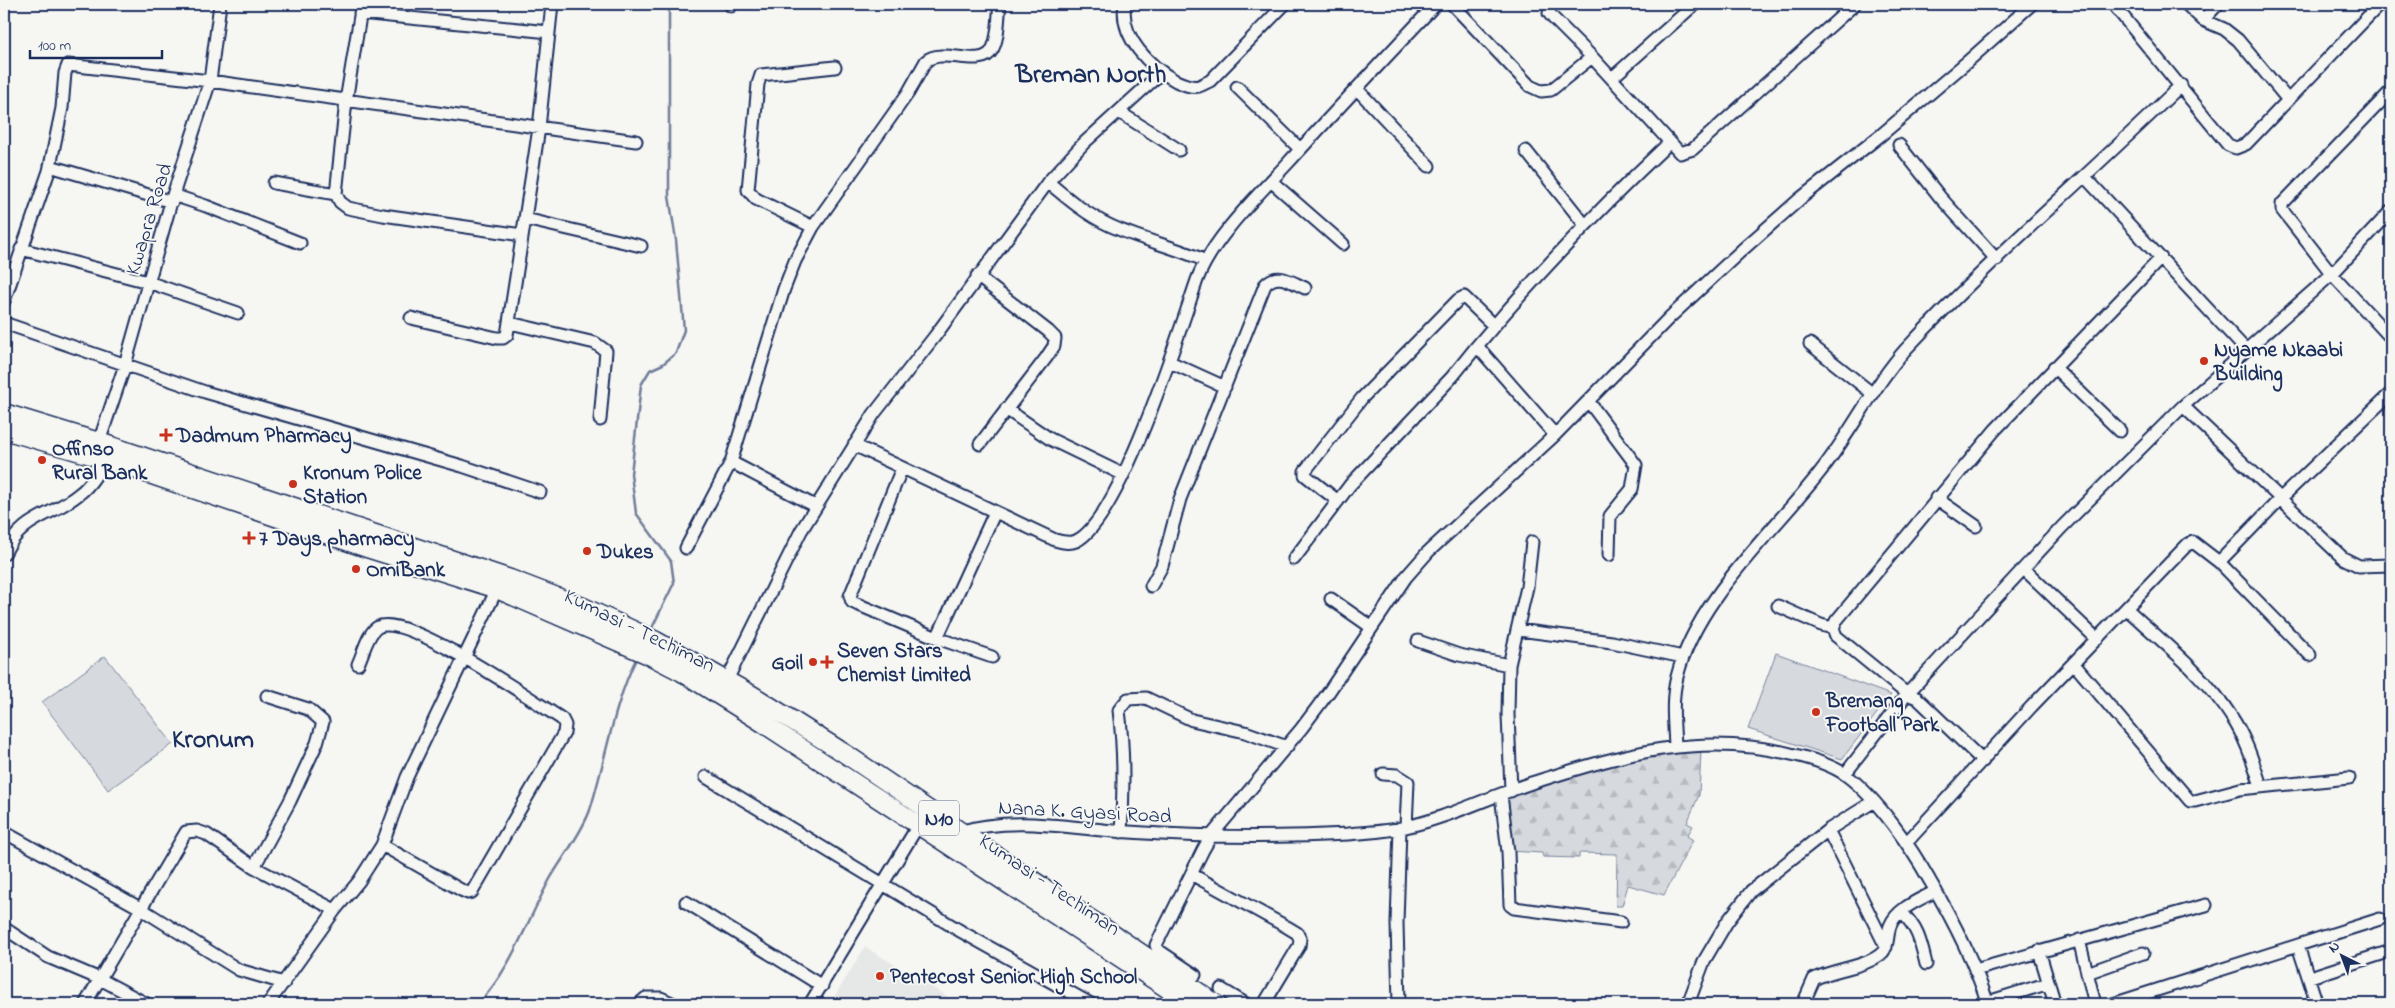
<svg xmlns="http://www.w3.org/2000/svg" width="2395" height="1008" font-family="'Indie Flower',sans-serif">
  <defs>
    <pattern id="forest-firs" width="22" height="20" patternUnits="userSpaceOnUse" patternTransform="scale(1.25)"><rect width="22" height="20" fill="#d6d9dd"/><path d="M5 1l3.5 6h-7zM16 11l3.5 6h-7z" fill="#b7bbc0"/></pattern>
  </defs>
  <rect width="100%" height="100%" fill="#f6f6f2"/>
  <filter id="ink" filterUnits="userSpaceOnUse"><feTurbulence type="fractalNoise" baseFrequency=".02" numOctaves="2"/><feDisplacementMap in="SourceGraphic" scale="10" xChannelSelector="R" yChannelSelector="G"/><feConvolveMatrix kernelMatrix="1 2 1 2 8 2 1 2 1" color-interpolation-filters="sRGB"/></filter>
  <g filter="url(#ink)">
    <path fill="#e6e7e7" d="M865 947 960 1004H830Z"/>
    <path fill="url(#forest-firs)" stroke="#78849e" d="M1701 749 1699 795 1687 823 1693 826 1687 836 1693 840 1664 895 1628 885 1622 906H1616L1617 854 1579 853V858L1543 857 1542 853 1510 851 1505 797 1585 770 1636 757Z"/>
    <path fill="#d6d9dd" stroke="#78849e" d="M1776 653 1891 695 1842 759 1748 729Z
      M105 656 173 744 108 790 42 702Z"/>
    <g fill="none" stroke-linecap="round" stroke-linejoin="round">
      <path stroke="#717e99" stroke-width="2.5" d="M650 632 674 583 671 561 636 513 631 474 641 385 650 370 663 364 676 353 684 330 676 240 669 196V4
        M478 1004C511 970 527 921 550 879 562 858 582 833 590 810 606 759 613 705 637 657"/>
      <defs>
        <path id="minor" d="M362 4 346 101 336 194 340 202 348 208 383 215 522 235
          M731 4V6
          M1125 4C1119 37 1150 67 1176 81 1183 84 1192 88 1199 86 1202 85 1207 82 1210 81L1285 4
          M1452 4 1530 86 1541 91 1551 90 1592 57 1680 153 1693 149 1855 4
          M1551 4 1549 13 1553 18 1592 57
          M2113 4 2228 145 2236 148 2246 144 2380 4
          M2186 4 2203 20 2224 29 2238 40 2288 100
          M360 13 549 32
          M2203 20 2218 4
          M1612 78 1695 4
          M1237 87 1300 149
          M1357 89 1429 166
          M2391 91 2282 204V210L2332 274 2391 338
          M1119 112 1179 150
          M1899 145 1940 197 1997 260
          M1526 151 1585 225
          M50 166 172 202
          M2085 177 2245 349
          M1271 181 1343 244
          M1048 182C1068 199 1087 215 1111 226 1142 240 1175 247 1206 261
          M274 183 336 194
          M173 195 206 206 300 243
          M525 219 641 246
          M813 227 756 199 748 190 758 84 761 75 835 67
          M21 249 148 282 238 313
          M977 276 1048 331 1055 338 1054 346 1046 358 980 444
          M4 301 49 171 62 108 65 73 68 65 210 81 636 141
          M411 318 497 338H503L507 335 539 128 552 4
          M4 323 205 392 462 466 540 492
          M510 323 595 343 606 351 600 420
          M1810 344 1873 394
          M1170 362 1225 387
          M2054 367 2120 431
          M1589 402 1636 465 1632 489 1610 516 1609 555
          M2183 406 2343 558 2359 566 2391 565
          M1006 409 1050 439 1122 474
          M1555 435 1477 346C1537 274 1601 207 1669 143
          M99 442 125 365 173 195 210 81 220 4
          M854 445 1055 540C1062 542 1069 544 1076 541 1120 521 1180 329 1197 280 1212 239 1258 195 1287 164 1336 110 1386 57 1436 4
          M902 468 850 596 852 602 937 638 992 657
          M1936 498 1976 526
          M1338 501 1305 475V471L1362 398 1458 300 1464 297 1494 326
          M815 506 731 462 784 289 795 261 813 227 908 93 926 61C943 47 982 69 992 50 999 38 998 18 1000 4
          M686 548 731 462
          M4 554C23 515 50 518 79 494 91 485 98 472 105 459
          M1294 559 1350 485 1452 377 1477 346
          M2219 562 2281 498 2391 393
          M2024 569 2097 639
          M1151 586 1162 566 1180 499 1265 285C1277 271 1291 282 1305 288
          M1331 599 1371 627
          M1778 606 1821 625 1833 628
          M2127 609C2162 642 2205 675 2231 716 2246 738 2253 762 2261 786
          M1518 630 1612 642 1683 657
          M937 638 995 512
          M1418 641 1459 655 1509 665
          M358 664C363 654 368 632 378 627 406 612 535 702 562 719L565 725 564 733 472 892 468 893 461 890 382 845
          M2074 664 2190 801H2195L2240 789 2349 778
          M724 686 801 531 874 414 935 336 1048 182 1084 143 1161 73
          M1675 746C1674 723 1671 700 1677 677 1696 599 1772 534 1820 472 1851 433 1873 386 1906 349 1993 256 2090 174 2181 85
          M1983 761 1917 698 1907 694 1836 636 1833 628 1836 621 1995 430 2161 258
          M1383 774 1397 775 1408 782 1406 827
          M1845 774 1907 694 2062 527 2183 406 2332 274 2391 211
          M706 777 962 932 1091 1004
          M1511 791 1508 714 1509 665 1527 587 1532 542
          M1501 795 1508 852 1510 905 1514 908 1621 922
          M1828 830 1886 947
          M4 832 140 908 239 970 284 983
          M959 832C1014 815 1073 829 1129 832 1201 837 1276 838 1348 834 1366 832 1384 832 1401 828 1450 818 1494 794 1541 780 1626 753 1702 732 1791 754 1809 758 1830 764 1846 775 1877 798 1911 847 1930 881 1953 920 1974 961 1988 1004
          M1121 832C1124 791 1124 751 1119 710L1128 699 1146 698 1192 720 1245 732 1287 747
          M1907 842 2032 706 2188 544 2193 542 2219 562 2310 655
          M254 867 290 801 317 743 323 722 308 709 267 696
          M1191 874 1287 927 1297 933 1300 939 1299 946 1264 1004
          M686 902 822 986
          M1901 912C1918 927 1921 943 1926 964
          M4 928 48 957 100 979 147 1004
          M2079 940 2095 1004
          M2298 946 2317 1004
          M2039 951 2055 1004
          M1975 970 2206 905
          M2087 973 2143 953
          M1195 975 1158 950 1156 945 1203 850 1211 836 1301 729 1328 693 1406 577 1428 552 1555 435 1669 318 1742 250 1801 198 1881 135 1967 62 2032 4
          M2310 977 2391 951
          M1221 989 1246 1004
          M1988 1002 2049 983
          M85 1004 186 832 197 831 206 834 254 867 335 910
          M268 1004 335 910 359 881 382 845 407 777 497 589
          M639 1004 646 998H661L674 1004
          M810 1004 919 824
          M1399 1004 1397 923 1400 828
          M1688 1004 1704 961 1727 922 1751 891 1828 830 1873 802
          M1803 1004 1814 979C1833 969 1869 967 1883 952 1889 945 1887 934 1890 926 1897 908 1921 899 1936 891
          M2113 1004 2380 919"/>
        <path id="highway" d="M4 413 99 442 510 579 583 607 656 641 752 695 844 753 1216 1004
          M4 430 105 459 367 548 497 589 649 655 682 672 760 721 1191 1004"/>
      </defs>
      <use href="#minor" stroke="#1b2f5e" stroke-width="15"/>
      <use href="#highway" stroke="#1b2f5e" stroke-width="21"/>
      <use href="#minor" stroke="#f6f6f2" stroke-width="11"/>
      <use href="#highway" stroke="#f6f6f2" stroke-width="18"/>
    </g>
  </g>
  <g fill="#c8321e" stroke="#f6f6f2" stroke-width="2">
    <circle cx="2204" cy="361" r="5"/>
    <path d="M163.5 427.5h5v5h5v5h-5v5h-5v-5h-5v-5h5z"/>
    <circle cx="42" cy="460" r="5"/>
    <circle cx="293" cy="484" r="5"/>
    <path d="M246.5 530.5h5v5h5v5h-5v5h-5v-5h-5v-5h5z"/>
    <circle cx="587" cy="551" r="5"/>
    <circle cx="356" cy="569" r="5"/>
    <circle cx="813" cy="662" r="5"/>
    <path d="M824.5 654.5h5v5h5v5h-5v5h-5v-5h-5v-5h5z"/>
    <circle cx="1816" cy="712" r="5"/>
    <circle cx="880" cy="976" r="5"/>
  </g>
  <g text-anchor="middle" stroke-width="4" stroke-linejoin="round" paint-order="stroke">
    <rect fill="#f6f6f2" stroke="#5d6b8a" stroke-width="1" x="919" y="800.5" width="40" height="35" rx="4"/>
    <g font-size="20" font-weight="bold" fill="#1b2f5e">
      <text x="939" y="825">N10</text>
    </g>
    <g font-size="21" fill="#1b2f5e" stroke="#f6f6f2">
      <text transform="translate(148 219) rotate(-73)" y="7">Kwapra Road</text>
      <text transform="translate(640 630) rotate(26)" y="7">Kumasi - Techiman</text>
      <text transform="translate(1085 811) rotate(3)" y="7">Nana K. Gyasi Road</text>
      <text transform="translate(1050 884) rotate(34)" y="7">Kumasi - Techiman</text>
    </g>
    <g font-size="21" font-weight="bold" fill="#1b2f5e" stroke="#f6f6f2" text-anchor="start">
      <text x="2214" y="356">Nyame Nkaabi<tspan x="2214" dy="24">Building</tspan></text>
      <text x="176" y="442">Dadmum Pharmacy</text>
      <text x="52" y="455">Offinso<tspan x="52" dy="24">Rural Bank</tspan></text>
      <text x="303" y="479">Kronum Police<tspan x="303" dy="24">Station</tspan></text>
      <text x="259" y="545">7 Days pharmacy</text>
      <text x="597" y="558">Dukes</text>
      <text x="366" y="576">OmiBank</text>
      <text x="837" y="657">Seven Stars<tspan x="837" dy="24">Chemist Limited</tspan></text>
      <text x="803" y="669" text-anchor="end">Goil</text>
      <text x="1826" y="707">Bremang<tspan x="1826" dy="24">Football Park</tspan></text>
      <text x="890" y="983">Pentecost Senior High School</text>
    </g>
    <g font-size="26" font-weight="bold" fill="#1b2f5e" stroke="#f6f6f2">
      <text x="1091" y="82">Breman North</text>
      <text x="213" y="747">Kronum</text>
    </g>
  </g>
  <rect width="2395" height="1008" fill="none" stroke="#f6f6f2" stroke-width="20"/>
  <rect x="10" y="10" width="2375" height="988" fill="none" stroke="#1b2f5e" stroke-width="2" filter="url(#ink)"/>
  <g transform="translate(2342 956) rotate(318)" stroke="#f6f6f2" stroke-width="4" paint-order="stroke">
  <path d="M0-4L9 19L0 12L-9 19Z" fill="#1b2f5e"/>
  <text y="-8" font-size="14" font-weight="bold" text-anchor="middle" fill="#1b2f5e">N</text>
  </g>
  <path d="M30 50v8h132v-8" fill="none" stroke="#1b2f5e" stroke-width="2.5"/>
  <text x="38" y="50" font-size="15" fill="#1b2f5e" stroke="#f6f6f2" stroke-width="4" paint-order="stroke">100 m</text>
</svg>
